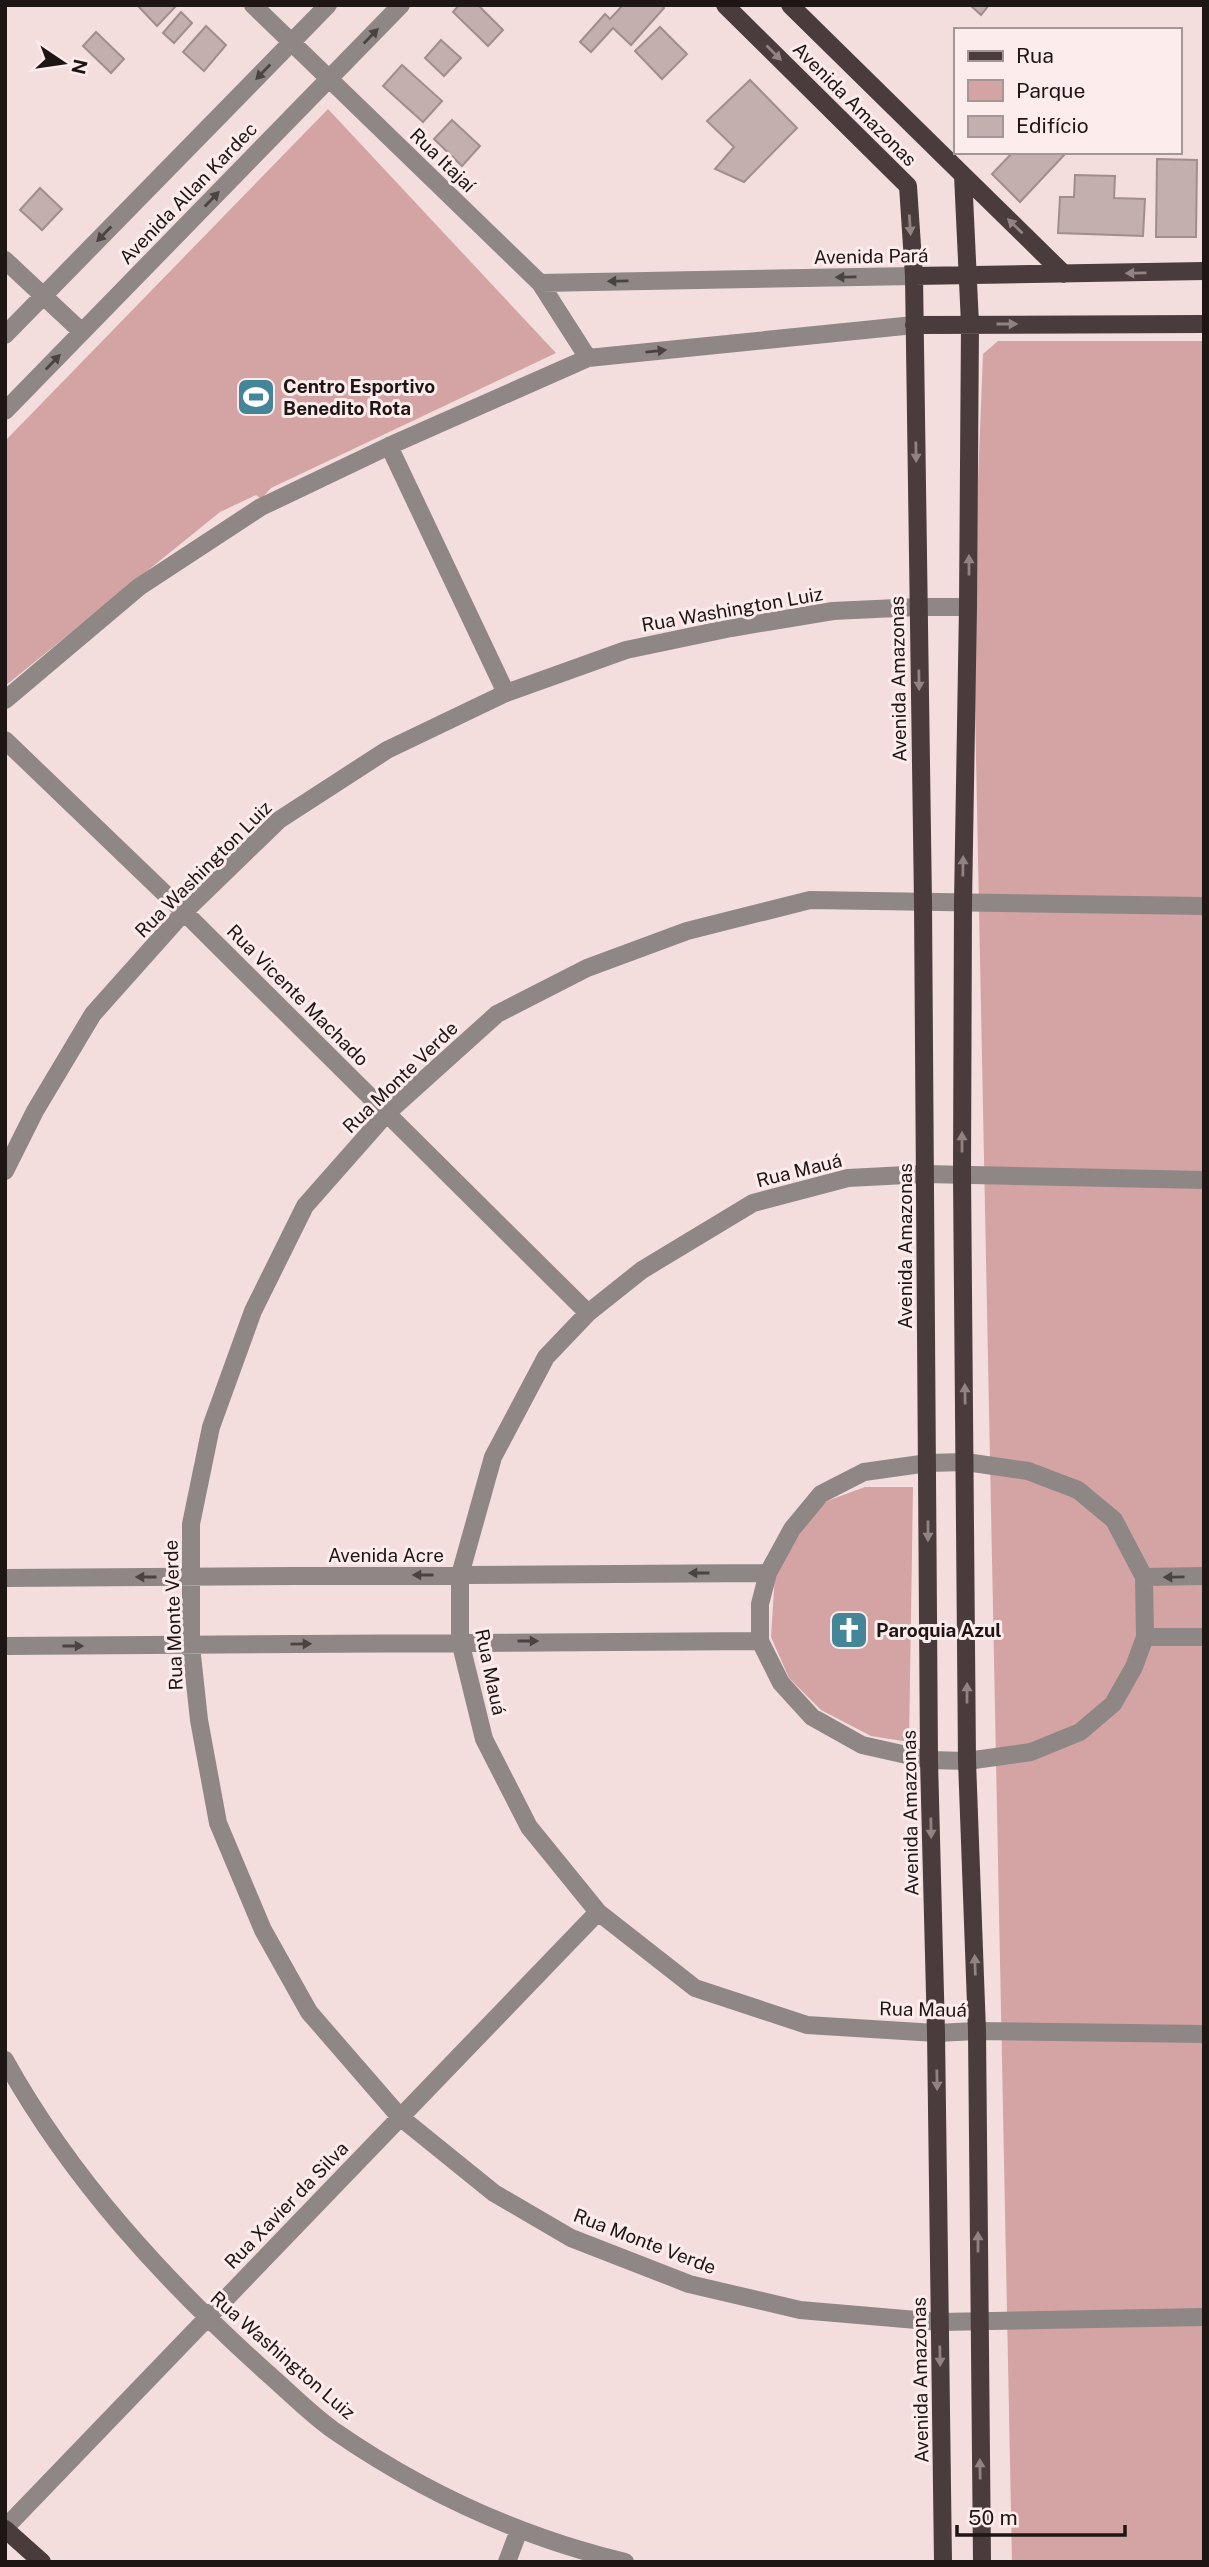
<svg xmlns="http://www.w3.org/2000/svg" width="1209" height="2567" font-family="'Public Sans',sans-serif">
  <rect width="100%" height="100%" fill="#f3dedd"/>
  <path fill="#d3a4a3" d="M328 109 556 353 271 488 261 499 256 495 220 512 5 686V441Z
    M998 341H1204V2562H1012L973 607 983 354Z
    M865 1487H913L909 1742 871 1736 821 1710 789 1678 771 1637 775 1574 800 1530 827 1501Z"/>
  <path fill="#c2afae" stroke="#a08d8d" stroke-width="2" d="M137 5H177L157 26Z
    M459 5H478L503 30 488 46 453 12Z
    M623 5H661L664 8 631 45 613 28 591 52 580 42 605 14 610 19Z
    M970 5H989L981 15Z
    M181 12 192 23 174 43 163 33Z
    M206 26 226 45 204 71 183 52Z
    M660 27 687 54 662 79 635 51Z
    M96 32 124 59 111 73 83 46Z
    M441 40 461 58 444 76 425 58Z
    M402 65 442 101 423 122 383 86Z
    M750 80 797 128 744 182 715 169 734 147 707 121Z
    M452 120 480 146 462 166 434 139Z
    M1013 152H1067L1020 202 992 174Z
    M1157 159 1197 160 1196 237H1156Z
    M1075 175 1115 176 1114 198 1145 199 1143 236 1058 233 1060 197H1074Z
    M40 188 62 209 42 230 20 210Z"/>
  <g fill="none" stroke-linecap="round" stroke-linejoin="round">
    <path stroke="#8f8686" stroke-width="18" d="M253 5 540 283 588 358
      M5 260 82 332
      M540 283 914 276
      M5 335 328 5
      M5 411 401 5
      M389 446 506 693
      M5 700 139 587 261 507 389 446 588 358 914 325
      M5 740 184 912 588 1313
      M1204 906 810 900 687 931 587 968 497 1014 387 1113 305 1206 253 1311 211 1427 191 1524V1646L199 1720 218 1823 263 1930 309 2012 400 2117 494 2193 571 2238 689 2284 800 2310 940 2322 1204 2317
      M5 1171 35 1111 93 1014 184 912 279 820 387 750 506 693 626 650 731 628 833 611 918 607H968
      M1204 1180 925 1174 848 1178 753 1203 642 1270 588 1313 546 1357 493 1457 460 1575V1641L484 1739 529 1827 598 1912 695 1988 807 2025 936 2033 977 2031 1204 2034
      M966 1462 1028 1471 1078 1490 1114 1520 1144 1577 1145 1637 1134 1667 1113 1704 1080 1732 1031 1752 967 1761 929 1760 862 1745 812 1717 781 1683 760 1641V1604L768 1573 792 1529 821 1494 864 1472 928 1463Z
      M1144 1577 1204 1576
      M5 1578 768 1573
      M1145 1637H1204
      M5 1646C257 1646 508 1641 760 1641
      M5 2060C71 2179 165 2281 265 2371 287 2390 309 2413 333 2430 421 2491 521 2537 625 2562
      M5 2528 598 1912
      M507 2562 519 2530"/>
    <path stroke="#4a3c3c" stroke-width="18" d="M725 5 908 186 914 276 923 903 929 1760 936 2033 943 2562
      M790 5 963 175 970 324 968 607 963 903 962 1175 967 1761 977 2031 982 2562
      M963 175 1064 274
      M914 276 1204 271
      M914 325 1204 324
      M5 2529 42 2562"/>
  </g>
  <defs><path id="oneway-solid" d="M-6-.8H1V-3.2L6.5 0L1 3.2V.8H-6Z" transform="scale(1.75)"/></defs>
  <g fill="#4b4342">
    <use href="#oneway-solid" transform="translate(371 36) rotate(-46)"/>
    <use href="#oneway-solid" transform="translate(263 72) rotate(134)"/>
    <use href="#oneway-solid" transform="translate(212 199) rotate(-46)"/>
    <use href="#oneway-solid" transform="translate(104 234) rotate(134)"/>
    <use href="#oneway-solid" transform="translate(846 277) rotate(179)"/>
    <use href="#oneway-solid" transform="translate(618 281) rotate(179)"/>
    <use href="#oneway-solid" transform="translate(656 351) rotate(-6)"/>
    <use href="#oneway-solid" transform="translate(53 362) rotate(-46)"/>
    <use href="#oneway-solid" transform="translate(699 1573) rotate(180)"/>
    <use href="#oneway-solid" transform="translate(423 1575) rotate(180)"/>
    <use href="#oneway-solid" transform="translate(146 1577) rotate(180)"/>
    <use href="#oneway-solid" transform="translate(1174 1577) rotate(179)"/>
    <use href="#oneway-solid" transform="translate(528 1641)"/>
    <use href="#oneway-solid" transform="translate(301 1644) rotate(-1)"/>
    <use href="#oneway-solid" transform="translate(73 1646)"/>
  </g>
  <g fill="#928282">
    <use href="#oneway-solid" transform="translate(774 53) rotate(45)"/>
    <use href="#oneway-solid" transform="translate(910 225) rotate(86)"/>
    <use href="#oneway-solid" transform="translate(1015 226) rotate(-136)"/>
    <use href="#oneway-solid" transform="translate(1136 273) rotate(179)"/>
    <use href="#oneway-solid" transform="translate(1007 324)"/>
    <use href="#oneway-solid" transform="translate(916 452) rotate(89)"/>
    <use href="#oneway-solid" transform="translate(969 565) rotate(-90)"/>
    <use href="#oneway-solid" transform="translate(919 680) rotate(89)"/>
    <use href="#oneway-solid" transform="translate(963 866) rotate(-89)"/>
    <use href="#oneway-solid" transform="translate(962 1142) rotate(-90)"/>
    <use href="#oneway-solid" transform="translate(965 1394) rotate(-91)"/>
    <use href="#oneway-solid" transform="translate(928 1531) rotate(90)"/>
    <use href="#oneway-solid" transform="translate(967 1693) rotate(-90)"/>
    <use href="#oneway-solid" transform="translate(931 1828) rotate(89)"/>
    <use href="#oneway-solid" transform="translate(975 1965) rotate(-92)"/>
    <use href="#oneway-solid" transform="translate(937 2080) rotate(89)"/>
    <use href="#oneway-solid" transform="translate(978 2242) rotate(-90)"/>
    <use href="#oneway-solid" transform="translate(940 2356) rotate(89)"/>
    <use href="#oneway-solid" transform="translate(980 2469) rotate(-91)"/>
  </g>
  <defs>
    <symbol id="stadium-square" viewBox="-11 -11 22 22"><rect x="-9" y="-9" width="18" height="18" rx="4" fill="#448597" stroke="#fdecec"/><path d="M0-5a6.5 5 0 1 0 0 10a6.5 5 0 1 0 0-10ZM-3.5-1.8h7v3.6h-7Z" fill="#fff"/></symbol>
    <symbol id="church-square" viewBox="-11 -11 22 22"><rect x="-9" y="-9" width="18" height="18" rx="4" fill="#448597" stroke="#fdecec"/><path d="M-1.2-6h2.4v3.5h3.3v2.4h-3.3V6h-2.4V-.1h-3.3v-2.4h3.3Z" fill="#fff"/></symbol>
  </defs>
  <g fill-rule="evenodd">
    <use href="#stadium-square" x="234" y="375" width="44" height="44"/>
    <use href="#church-square" x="827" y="1608" width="44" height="44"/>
  </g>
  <g text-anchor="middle" stroke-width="6" stroke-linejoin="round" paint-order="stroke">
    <g font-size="19" fill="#1d1615" stroke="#fdecec">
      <text transform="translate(855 104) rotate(45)" y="7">Avenida Amazonas</text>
      <text transform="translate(443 160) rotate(44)" y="7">Rua Itajaí</text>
      <text transform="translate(188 193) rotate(-46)" y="7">Avenida Allan Kardec</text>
      <text transform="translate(871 256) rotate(-1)" y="7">Avenida Pará</text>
      <text transform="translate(732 609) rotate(-10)" y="7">Rua Washington Luiz</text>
      <text transform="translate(898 679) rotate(-91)" y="7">Avenida Amazonas</text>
      <text transform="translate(203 869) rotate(-45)" y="7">Rua Washington Luiz</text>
      <text transform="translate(298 995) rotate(45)" y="7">Rua Vicente Machado</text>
      <text transform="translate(400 1077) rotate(-44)" y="7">Rua Monte Verde</text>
      <text transform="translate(799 1170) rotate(-14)" y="7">Rua Mauá</text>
      <text transform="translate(905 1246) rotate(-90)" y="7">Avenida Amazonas</text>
      <text x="386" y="1562">Avenida Acre</text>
      <text transform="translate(173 1615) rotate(-92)" y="7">Rua Monte Verde</text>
      <text transform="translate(491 1672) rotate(78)" y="7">Rua Mauá</text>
      <text transform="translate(910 1813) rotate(-91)" y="7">Avenida Amazonas</text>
      <text transform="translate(923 2009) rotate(1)" y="7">Rua Mauá</text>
      <text transform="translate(286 2205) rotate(-46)" y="7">Rua Xavier da Silva</text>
      <text transform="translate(645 2241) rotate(21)" y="7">Rua Monte Verde</text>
      <text transform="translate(283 2355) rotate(41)" y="7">Rua Washington Luiz</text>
      <text transform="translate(920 2380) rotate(-91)" y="7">Avenida Amazonas</text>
    </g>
    <g font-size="19" font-weight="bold" fill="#1d1615" stroke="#fdecec" text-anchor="start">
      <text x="283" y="393">Centro Esportivo<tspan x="283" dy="22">Benedito Rota</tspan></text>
      <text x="876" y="1637">Paroquia Azul</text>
    </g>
  </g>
  <rect width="1209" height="2567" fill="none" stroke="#1d1615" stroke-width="14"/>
  <rect x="954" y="28" width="228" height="126" fill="#fdecec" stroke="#a39696" stroke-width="2"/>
  <rect x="968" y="51" width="35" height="10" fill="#4a3c3c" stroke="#a39696" stroke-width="2"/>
  <text x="1016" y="63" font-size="21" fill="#1d1615">Rua</text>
  <rect x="968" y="80" width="35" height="21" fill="#d3a4a3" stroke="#a39696" stroke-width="2"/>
  <text x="1016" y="98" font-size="21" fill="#1d1615">Parque</text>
  <rect x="968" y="116" width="35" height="21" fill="#c2afae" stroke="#a39696" stroke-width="2"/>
  <text x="1016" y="133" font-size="21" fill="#1d1615">Edifício</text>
  <g transform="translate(63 63) rotate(103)" stroke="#fdecec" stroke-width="5" paint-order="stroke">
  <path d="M0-5L12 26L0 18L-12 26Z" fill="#1d1615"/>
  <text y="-10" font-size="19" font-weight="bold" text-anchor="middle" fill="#1d1615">N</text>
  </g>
  <path d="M957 2525v10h168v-10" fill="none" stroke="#1d1615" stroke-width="3.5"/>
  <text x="968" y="2525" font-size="21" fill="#1d1615" stroke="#fdecec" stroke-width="5" paint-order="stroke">50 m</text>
</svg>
